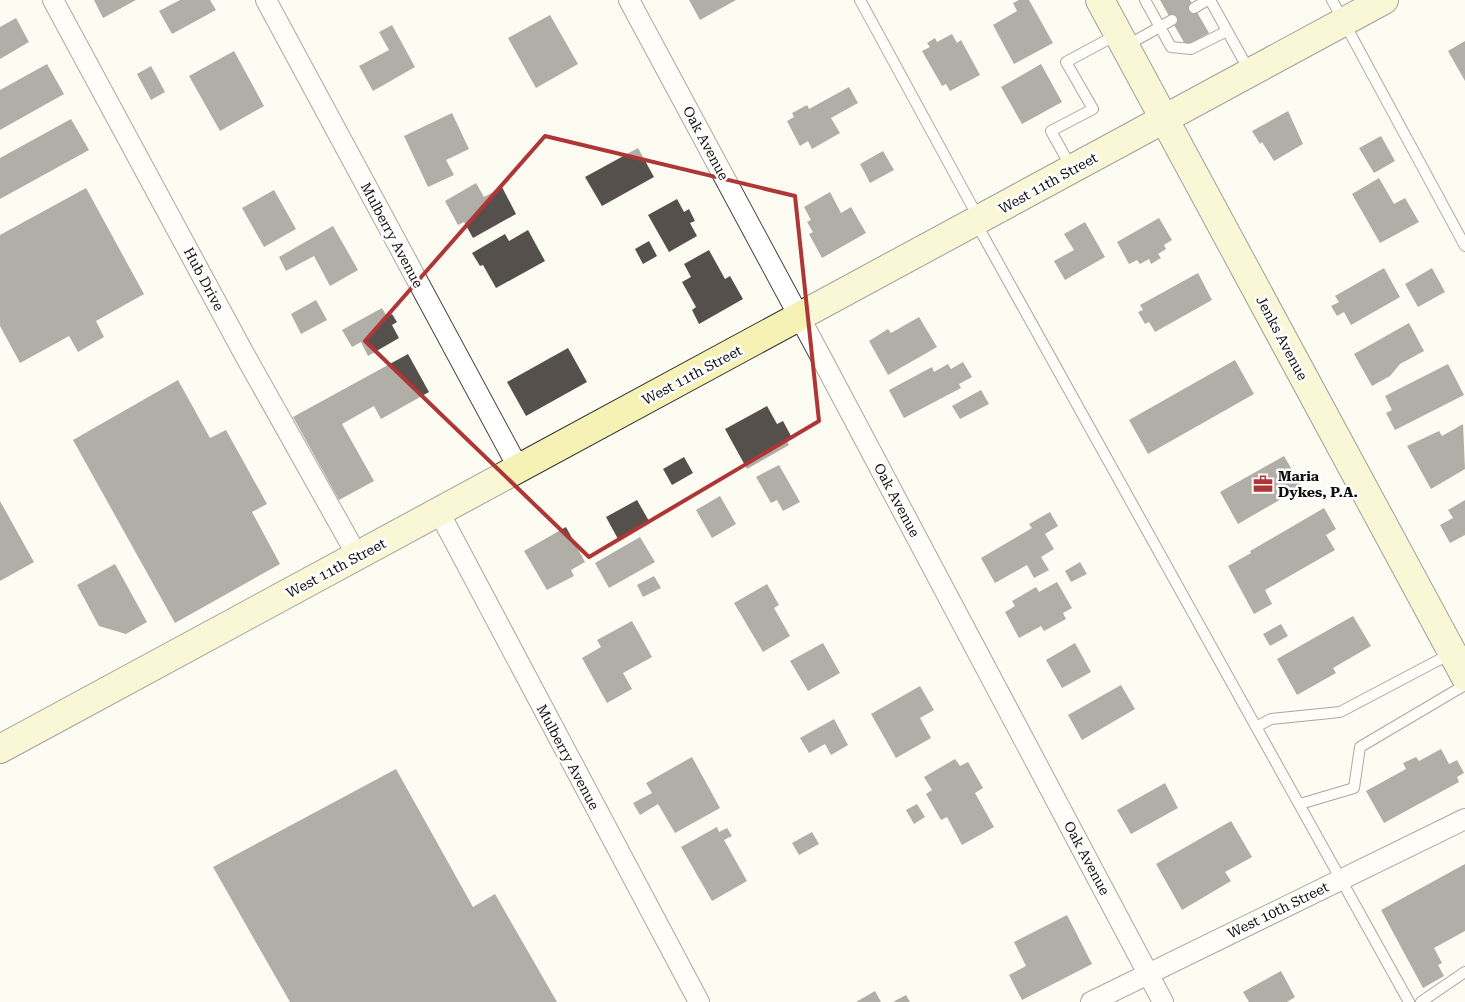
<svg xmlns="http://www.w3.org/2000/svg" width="1465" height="1002" font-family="'Roboto Serif',serif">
  <rect width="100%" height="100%" fill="#fdfcf2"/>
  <path fill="#56504c" d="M94 0H136L103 18Z
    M180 0H210L216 10 172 34 159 11Z
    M689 0H736L700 20Z
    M1019 0H1029L1053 43 1014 64 993 25 1017 11 1013 3Z
    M1160 0H1190L1209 33 1186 46Z
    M550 15 578 64 536 88 508 38Z
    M16 18 29 42 0 59V27Z
    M392 25 415 67 373 91 359 66 389 50 379 32Z
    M952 34 957 43 961 40 980 75 950 91 946 84 942 86 922 51 930 47 927 43 935 38 937 42Z
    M1465 41V81L1448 51Z
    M234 51 264 106 220 131 189 76Z
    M47 64 64 94 0 130V90Z
    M1041 64 1062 102 1022 124 1001 87Z
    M151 66 165 92 151 100 137 74Z
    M849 87 858 103 831 118 840 133 812 149 808 141 800 146 787 121 794 117 792 113 807 105 809 109Z
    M1288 111 1303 144 1274 161 1262 142 1260 144 1252 131Z
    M452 113 469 149 446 160 454 175 428 187 404 136Z
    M71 119 89 150 0 199V158Z
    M1381 136 1395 161 1374 173 1359 148Z
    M638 148 654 177 602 206 585 177Z
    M883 151 894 170 870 183 860 164Z
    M1379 178 1394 204 1405 198 1419 222 1380 243 1352 194Z
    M476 183 484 197 502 187 516 214 473 238 464 222 458 225 445 201Z
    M86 188 144 294 96 321 104 337 78 352 69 336 20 363 0 326V235Z
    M274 190 296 229 264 247 242 208Z
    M830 192 841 213 851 207 866 233 822 258 809 234 813 232 807 222 811 220 804 207Z
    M677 199 684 212 689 209 695 221 690 223 697 236 669 252 648 215Z
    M1159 218 1172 240 1164 245 1166 249 1158 254 1161 258 1151 264 1149 259 1140 264 1137 260 1129 264 1117 242Z
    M1085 222 1105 257 1065 280 1054 261 1074 250 1064 234Z
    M333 226 358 270 330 286 314 256 286 271 279 257Z
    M528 230 545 261 496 288 483 265 480 266 472 253 505 234 509 241Z
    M649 241 657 256 643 264 635 249Z
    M709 250 725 279 730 276 743 299 699 324 692 310 696 307 682 282 691 277 684 264Z
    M1384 268 1400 297 1351 325 1344 312 1337 316 1331 306 1339 302 1335 296Z
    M1432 268 1445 292 1418 307 1405 284Z
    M1198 273 1212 300 1155 332 1149 322 1145 324 1138 312 1143 310 1140 305Z
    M316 300 327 320 301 334 291 314Z
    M382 308 387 317 392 314 397 322 392 325 399 338 368 356 361 342 352 347 342 330Z
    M919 317 937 347 888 375 869 341 888 329 891 333Z
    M1409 323 1424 351 1400 364 1390 376 1372 386 1354 354Z
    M568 348 587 382 526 416 507 382Z
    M408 354 429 392 381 419 374 406 342 424 374 481 339 500 293 417Z
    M1235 360 1254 394 1148 454 1129 420Z
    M963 362 972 377 959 384 961 388 904 418 889 390 932 367 934 372 948 364 951 369Z
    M1448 364 1464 395 1395 430 1386 413 1392 410 1385 396Z
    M178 380 210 438 226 430 267 504 252 512 280 564 175 623 73 440Z
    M981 390 989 404 960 419 952 406Z
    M767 406 777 424 783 421 791 436 786 439 789 445 747 469 725 429Z
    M1463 424 1465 469 1431 489 1407 446 1439 431 1442 436Z
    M1284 456 1302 487 1238 524 1220 492Z
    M684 457 693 473 672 485 663 469Z
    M779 465 800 502 783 511 777 500 771 503 756 477Z
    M720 496 736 524 712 538 696 510Z
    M637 500 649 521 618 539 606 517Z
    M1465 500V535L1450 543 1440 525 1453 518 1448 510Z
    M0 501 34 562 0 581Z
    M1324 508 1336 529 1326 535 1335 550 1265 590 1272 604 1254 614 1228 566 1251 553 1250 551Z
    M1050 512 1058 526 1045 534 1054 549 1041 557 1049 570 1034 578 1027 565 995 583 981 558 1032 528 1029 524Z
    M566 527 585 562 571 570 574 576 547 590 524 551Z
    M640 537 655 562 609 588 595 563Z
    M1080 562 1087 574 1071 582 1065 571Z
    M115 564 147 622 126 634 99 626 77 585Z
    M654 576 661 588 643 597 637 585Z
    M1057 582 1072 608 1063 613 1066 619 1044 631 1041 626 1019 638 1005 612 1015 606 1012 601 1036 587 1039 592Z
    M767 584 779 605 774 608 790 636 763 652 734 603Z
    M1353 616 1371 646 1333 668 1336 673 1297 695 1277 659Z
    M632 621 652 657 623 673 632 689 607 703 582 658 601 647 597 640Z
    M1281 624 1288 636 1270 646 1263 634Z
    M823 643 840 673 808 691 790 661Z
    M1075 643 1091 672 1062 688 1046 660Z
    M1121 685 1135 709 1082 740 1068 715Z
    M920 686 934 710 920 718 931 738 896 758 871 714Z
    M834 719 848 745 831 755 825 744 809 753 800 738Z
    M1441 749 1449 764 1457 760 1464 773 1457 777 1459 782 1384 823 1366 791 1406 769 1403 763 1416 757 1419 761Z
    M692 757 720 808 675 833 658 804 640 815 633 803 652 793 646 783Z
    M955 759 960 766 968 762 983 788 975 793 994 827 962 845 947 817 941 820 926 794 932 790 924 777Z
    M396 769 473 907 495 894 557 1002H290L213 867Z
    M1165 783 1178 808 1131 834 1117 810Z
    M917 804 925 817 914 824 906 810Z
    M1231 821 1252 857 1225 872 1231 881 1182 910 1156 864Z
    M717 827 719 832 727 828 732 836 724 840 747 881 712 901 681 847Z
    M812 832 819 844 799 855 792 843Z
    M1465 864V931L1434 948 1442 963 1438 965 1444 976 1423 988 1381 910Z
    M1067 915 1092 964 1022 1000 1009 975 1026 966 1014 942Z
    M1281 971 1295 997 1287 1002H1249L1243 992Z
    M875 991 881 1002H856Z
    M906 995 910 1002H893Z"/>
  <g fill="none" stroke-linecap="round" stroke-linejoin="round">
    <defs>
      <path id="lane" d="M860 0 978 217
        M1145 0 1171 47 1191 49 1227 31
        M1210 0 1250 72
        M1332 0 1465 246
        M1194 8 1208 0
        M1126 46 1172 20
        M1072 169 1051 131 1093 109 1066 62 1118 34
        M976 223 1409 1002
        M1256 727 1271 719 1340 712 1452 653
        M1300 804 1354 788 1360 747 1465 685
        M1421 1002 1465 972"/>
      <path id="street" d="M53 0 242 350 358 557
        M266 0 519 469
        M629 0 822 359 1163 1002
        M439 512 699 1002
        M1091 1002 1465 819"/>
      <path id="secondary" d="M1100 0 1465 676
        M0 749 1384 0"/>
    </defs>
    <use href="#lane" stroke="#424242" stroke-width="12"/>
    <use href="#street" stroke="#424242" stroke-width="22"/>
    <use href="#secondary" stroke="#313131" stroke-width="30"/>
    <use href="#lane" stroke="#fff" stroke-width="10"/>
    <use href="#street" stroke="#fff" stroke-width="20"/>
    <use href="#secondary" stroke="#f6f1b4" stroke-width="28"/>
  </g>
  <path d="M0 0H1465V1002H0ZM545 136 795 196 819 421 589 557 365 341Z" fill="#fdfcf2" fill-opacity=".55" fill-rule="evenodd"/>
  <path fill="none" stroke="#af3637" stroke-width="4" stroke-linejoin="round" d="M545 136 795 196 819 421 589 557 365 341Z"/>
  <defs>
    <symbol id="office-bare" viewBox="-9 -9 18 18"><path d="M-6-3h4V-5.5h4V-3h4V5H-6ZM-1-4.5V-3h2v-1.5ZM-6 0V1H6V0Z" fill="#af3637" stroke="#fff" stroke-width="2.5" paint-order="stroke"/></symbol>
  </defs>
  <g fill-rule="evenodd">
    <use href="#office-bare" x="1249" y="470" width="28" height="28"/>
  </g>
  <g text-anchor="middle" stroke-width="5" stroke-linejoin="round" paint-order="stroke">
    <g font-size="14" fill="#0f0f0f" stroke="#fff">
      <text transform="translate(706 143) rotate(62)" y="5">Oak Avenue</text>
      <text transform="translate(1048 183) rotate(-29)" y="5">West 11th Street</text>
      <text transform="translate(392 235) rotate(62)" y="5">Mulberry Avenue</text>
      <text transform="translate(204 279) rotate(62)" y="5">Hub Drive</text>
      <text transform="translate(1282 338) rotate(62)" y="5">Jenks Avenue</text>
      <text transform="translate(692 375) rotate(-28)" y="5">West 11th Street</text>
      <text transform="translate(897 500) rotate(62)" y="5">Oak Avenue</text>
      <text transform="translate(336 568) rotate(-28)" y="5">West 11th Street</text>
      <text transform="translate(568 757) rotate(62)" y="5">Mulberry Avenue</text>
      <text transform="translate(1087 858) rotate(62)" y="5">Oak Avenue</text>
      <text transform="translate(1278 910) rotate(-26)" y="5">West 10th Street</text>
    </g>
    <g font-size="14" font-weight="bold" fill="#0f0f0f" stroke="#fff" text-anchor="start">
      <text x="1278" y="481">Maria<tspan x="1278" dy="16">Dykes, P.A.</tspan></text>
    </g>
  </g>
</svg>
